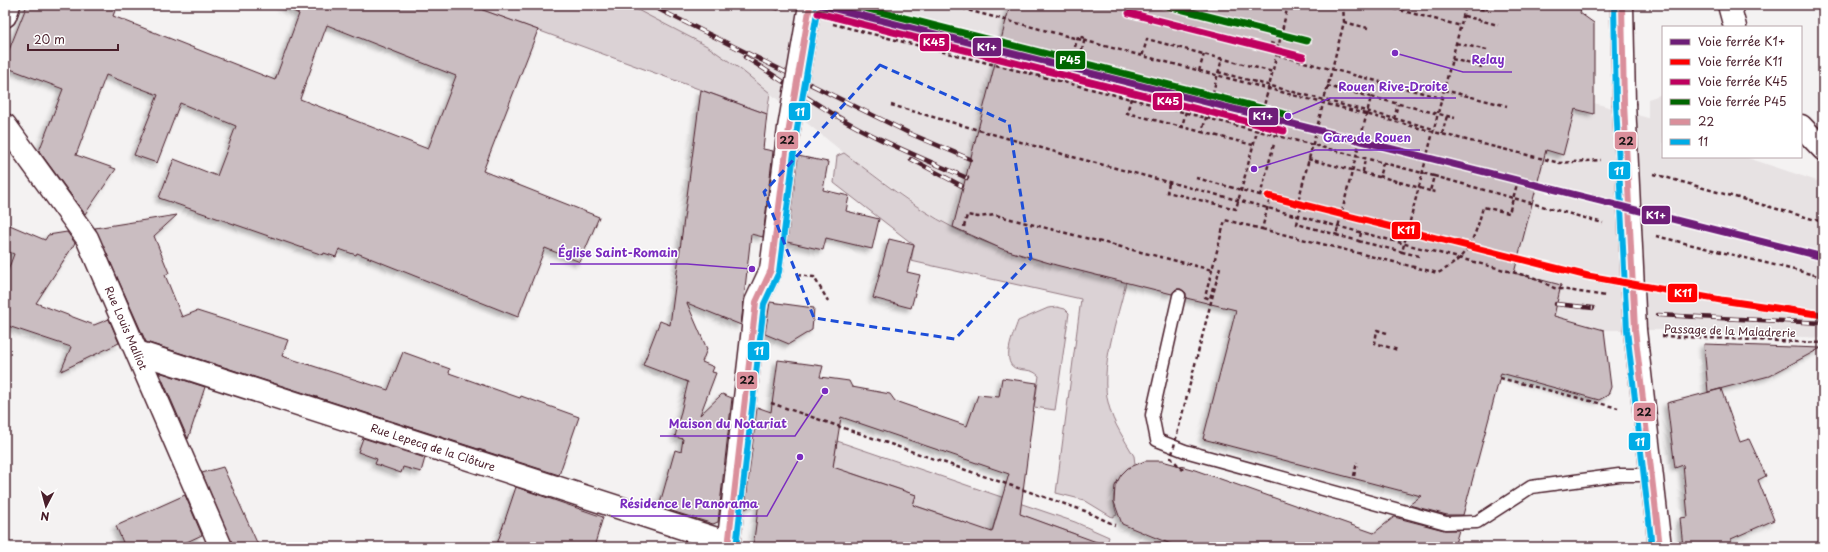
<svg xmlns="http://www.w3.org/2000/svg" width="1828" height="552" font-family="'Playpen Sans',sans-serif">
  <defs>
    <filter id="shadow"><feDropShadow dx="-3.5" dy="3.5" stdDeviation="2" flood-color="#0004"/></filter>
  </defs>
  <rect width="100%" height="100%" fill="#f4f2f2"/>
  <filter id="ink" filterUnits="userSpaceOnUse"><feTurbulence type="fractalNoise" baseFrequency=".025" numOctaves="2"/><feDisplacementMap in="SourceGraphic" scale="8" xChannelSelector="R" yChannelSelector="G"/><feConvolveMatrix kernelMatrix="1 2 1 2 8 2 1 2 1" color-interpolation-filters="sRGB"/></filter>
  <g filter="url(#ink)">
    <path fill="#e7e2e3" d="M628 5H1529L1592 21 1594 23V103L1648 118V99L1663 94V157H1745L1823 183V338L1659 330H1605L1608 359 1570 349 1501 373 1164 285 1162 292 1002 249 953 227 923 210 844 153 740 69 707 46Z"/>
    <path fill="#dbd2d5" stroke="#927880" d="M469 5H628L707 46 740 69 770 93 767 114Z
      M844 153C879 179 913 207 952 227 1006 255 1068 267 1126 282 1118 319 1098 369 1109 406 1113 423 1125 440 1134 456L1135 464C1116 475 1109 494 1117 515L1112 517 1084 500 1056 493 1081 299 911 261 914 245 834 183 837 156Z
      M1057 307 1065 309 1069 313 1055 410 1034 407 1039 376C1032 369 1027 371 1018 369 999 365 1014 333 1018 321L1048 308Z
      M837 441 1075 522 1109 537 1106 547H1070L1075 534 999 507 988 544 963 522 913 505 916 495 851 473 831 479Z"/>
    <path fill="#cabdc1" stroke="#4a1f2b" fill-rule="evenodd" filter="url(#shadow)" d="M27 5H117L113 16 275 80 299 14 281 5H469L538 30 483 171 599 217 580 262 545 248 518 317 357 253 356 255 339 249 336 257 324 253 323 255 159 198 174 159 217 176 236 126 180 103 157 163 134 155 158 95 106 75 76 155 116 169 85 214 39 151 63 89 5 67V60ZM327 25 456 76 428 149 300 99Z
      M1010 5H1582L1580 13 1594 23V114L1575 109 1563 155 1546 150 1514 273 1561 285 1554 316 1604 330 1611 387 1608 395 1599 400 1501 373 1463 515H1447L1409 505 1421 496 1203 439 1236 310 1186 298V293L1181 289H1176L1172 294 1056 265 1002 249 953 227Z
      M701 90 767 114 763 149 773 151 763 237 751 234 741 325 687 303 707 349 702 362 714 367 712 372 716 373 700 415 722 394 732 398 718 522 713 524 659 507 675 450 681 452 683 439 675 437 688 382 643 365 660 321 670 325Z
      M798 156 828 162 823 190 849 196 846 211 879 219 872 249 826 238 823 250 787 242Z
      M177 215 154 236 169 273 165 275 182 317 197 311 288 340 282 356 388 390 403 352 450 369 449 373 520 398 521 396 579 417 559 475 146 342 95 228Z
      M5 223 45 240 48 235 67 232 75 243 36 303 94 325 109 319 119 343 61 371 71 347 5 325V278L14 254 5 250Z
      M889 239 914 245 907 272 920 275 911 308 873 298Z
      M770 302 814 308 812 330 789 344 765 334Z
      M1704 344 1821 348 1769 376 1708 392Z
      M778 360 823 366 820 377 849 381 852 387 890 394 895 401 967 426 978 395 999 397 1002 378 1037 383 1020 514 1102 544V547H753L759 502 745 509 757 407 771 412ZM841 417 1009 474 992 532 913 505 916 495 833 467Z
      M159 372 205 387 188 439Z
      M1721 389 1740 442 1749 439 1766 476 1758 480 1774 520 1731 539 1732 547H1683L1680 518 1688 517 1683 465 1675 468 1667 403Z
      M363 438 425 458 421 472 403 467 401 473 375 464 377 459 358 452Z
      M1145 461H1162L1195 470 1374 533 1394 517 1444 530H1459L1454 547H1178L1122 524 1114 502 1115 486 1121 475 1128 468Z
      M223 467 259 547H233L202 473Z
      M516 487 603 517 594 547H496Z
      M185 495 202 535 176 547H125L116 526Z"/>
    <g fill="none" stroke-linecap="round" stroke-linejoin="round">
      <defs>
        <path id="lane" d="M1179 296 1152 415 1157 440 1185 451 1446 523 1477 522 1531 487 1619 475H1652"/>
        <g id="street">
          <path d="M1622 5 1624 103"/>
          <path d="M1729 5 1735 27"/>
          <path d="M5 16 9 5"/>
          <path id="s1" d="M5 125 87 238 221 547"/>
          <path d="M1801 126 1823 149"/>
          <path id="s2" d="M137 352 729 543"/>
        </g>
        <path id="secondary" d="M1635 330 1660 547
          M728 547 756 302 771 270 789 128"/>
      </defs>
      <use href="#lane" stroke="#4a1f2b" stroke-width="15"/>
      <use href="#street" stroke="#4a1f2b" stroke-width="25"/>
      <use href="#secondary" stroke="#4a1f2b" stroke-width="25"/>
      <path stroke="#4a1f2b" stroke-width="2.5" stroke-dasharray="4 3" stroke-linecap="butt" d="M761 5 782 10
        M956 5 967 10 1442 134 1560 163 1601 160
        M1380 5 1461 26
        M1466 6 1486 10 1488 5
        M1464 16 1498 25
        M1344 22 1368 28
        M833 24C1033 75 1234 124 1434 176L1430 191 1436 192
        M1270 43 1279 46
        M1456 43 1487 50
        M1075 47 1078 36 1085 38 1079 62 1263 110
        M1277 55 1442 98
        M1220 58 1273 72
        M1452 59 1482 67
        M1199 71 1204 54
        M1218 72 1434 129
        M1327 86 1371 97
        M1444 90 1507 106
        M1131 98 1127 113 1202 132 1222 59 1147 39 1142 57
        M891 105 1073 157 1535 278 1554 288 1606 296
        M1394 119 1398 104
        M1184 127H1182L1186 111
        M1202 132 1253 145
        M1442 134 1447 116
        M1308 159 1379 177 1383 163
        M1363 172 1365 158
        M1654 174 1823 222
        M1379 176 1430 191
        M1434 176 1603 223
        M1196 178 1406 234
        M1169 183 1167 192 1236 209 1269 87 1288 5
        M1260 196 1274 144
        M1279 201 1281 194
        M1297 206 1344 22 1343 5
        M1301 207 1297 224 1338 235
        M964 227 967 215 978 217 995 215 1212 270
        M1262 229 1438 273C1468 258 1475 238 1483 207L1509 213 1519 177
        M1361 233 1359 241 1336 235 1371 97 1455 118
        M1656 236 1823 277
        M1358 241 1403 252
        M1419 256 1402 252 1466 5
        M797 275 814 277 828 301
        M1213 287 1210 299 1205 297 1225 220 1262 229 1270 198
        M1387 333 1377 330 1375 343 1398 350
        M1662 336 1823 343
        M1500 378 1618 408
        M771 403 1085 511 1115 525
        M1354 476 1357 462"/>
      <use href="#lane" stroke="#fff" stroke-width="12"/>
      <use href="#street" stroke="#fff" stroke-width="22"/>
      <use href="#secondary" stroke="#fff" stroke-width="22"/>
      <defs>
        <path id="rail" d="M650 5 911 134 970 159
          M745 57C775 75 804 97 835 115 877 140 922 158 967 178
          M911 159 962 186
          M1556 304 1593 308
          M1658 315 1823 323"/>
      </defs>
      <use href="#rail" stroke="#4a1f2b" stroke-width="4.5"/>
      <use href="#rail" stroke="#fff" stroke-width="3" stroke-dasharray="9" stroke-linecap="butt"/>
      <defs>
        <path id="secondary-bridge" d="M1624 103 1635 330
          M789 128 810 5"/>
      </defs>
      <use href="#secondary-bridge" stroke="#4a1f2b" stroke-width="25" stroke-linecap="butt"/>
      <path stroke="#4a1f2b" stroke-width="2.5" stroke-dasharray="4 3" stroke-linecap="butt" d="M1183 470 1171 458 1220 267"/>
      <use href="#secondary-bridge" stroke="#fff" stroke-width="22"/>
      <defs>
        <path id="bus-1" d="M1622 5 1624 103 1635 330 1660 547
          M728 547 756 302 771 270 789 128 810 5"/>
        <path id="bus-2" d="M1614 5 1616 103 1627 330 1652 547
          M736 547 764 304 779 272 797 129 818 6"/>
      </defs>
      <use href="#bus-1" stroke="#fff" stroke-width="9"/>
      <use href="#bus-2" stroke="#fff" stroke-width="9"/>
      <use href="#bus-1" stroke="#da8f9b" stroke-width="6"/>
      <use href="#bus-2" stroke="#00ace6" stroke-width="6"/>
      <defs>
        <path id="rail-1" d="M820 5 1823 257"/>
        <path id="rail-2" d="M1268 196 1588 276 1721 300 1823 315"/>
        <path id="rail-3" d="M818 13 1284 131
          M1129 13 1303 57"/>
        <path id="rail-4" d="M853 5 1288 115
          M1164 5 1307 41"/>
      </defs>
      <use href="#rail-1" stroke="#fff" stroke-width="10"/>
      <use href="#rail-2" stroke="#fff" stroke-width="10"/>
      <use href="#rail-3" stroke="#fff" stroke-width="10"/>
      <use href="#rail-4" stroke="#fff" stroke-width="10"/>
      <use href="#rail-1" stroke="#6e1e78" stroke-width="7"/>
      <use href="#rail-2" stroke="#f00" stroke-width="7"/>
      <use href="#rail-3" stroke="#bf005f" stroke-width="7"/>
      <use href="#rail-4" stroke="#060" stroke-width="7"/>
    </g>
  </g>
  <path fill="none" stroke="#1d4ed8" stroke-width="3" stroke-dasharray="8 5" stroke-linejoin="round" d="M880 65 1009 123 1031 258 955 339 814 318 764 192Z"/>
  <g text-anchor="middle" stroke-width="3" stroke-linejoin="round" paint-order="stroke">
    <g font-size="11" fill="#4a1f2b" stroke="#fff">
      <text dy="4" stroke="none"><textPath href="#s1" startOffset="238">Rue Louis Malliot</textPath></text>
      <text transform="translate(1730 331) rotate(2)" y="4">Passage de la Maladrerie</text>
      <text dy="4" stroke="none"><textPath href="#s2" startOffset="311">Rue Lepecq de la Clôture</textPath></text>
    </g>
  </g>
  <path fill="none" stroke="#7b2cbf" stroke-width="1.5" d="M1395 53L1463 72H1512M1288 116L1330 98H1456M1254 169L1315 150H1420M752 269L687 264H550M825 391L795 436H660M800 457L767 516H611"/>
  <g fill="#7b2cbf" stroke="#fff" stroke-width="1.5">
    <circle cx="1395" cy="53" r="4"/>
    <circle cx="1288" cy="116" r="4"/>
    <circle cx="1254" cy="169" r="4"/>
    <circle cx="752" cy="269" r="4"/>
    <circle cx="825" cy="391" r="4"/>
    <circle cx="800" cy="457" r="4"/>
  </g>
  <g font-size="12" text-anchor="middle" font-weight="bold" fill="#7b2cbf" stroke="#fff" stroke-width="3" stroke-linejoin="round" paint-order="stroke">
    <text x="1488" y="64">Relay</text>
    <text x="1393" y="91">Rouen Rive-Droite</text>
    <text x="1367" y="142">Gare de Rouen</text>
    <text x="618" y="257">Église Saint-Romain</text>
    <text x="728" y="428">Maison du Notariat</text>
    <text x="689" y="508">Résidence le Panorama</text>
  </g>
  <g stroke="#fff" stroke-width="1.5">
    <rect x="919" y="33" width="31" height="19" rx="4" fill="#bf005f"/>
    <rect x="972" y="37" width="30" height="20" rx="4" fill="#6e1e78"/>
    <rect x="1055" y="50" width="31" height="20" rx="4" fill="#060"/>
    <rect x="1152" y="92" width="31" height="19" rx="4" fill="#bf005f"/>
    <rect x="788" y="102" width="23" height="19" rx="4" fill="#00ace6"/>
    <rect x="1248" y="107" width="31" height="19" rx="4" fill="#6e1e78"/>
    <rect x="776" y="131" width="23" height="19" rx="4" fill="#da8f9b"/>
    <rect x="1614" y="131" width="23" height="19" rx="4" fill="#da8f9b"/>
    <rect x="1608" y="161" width="23" height="19" rx="4" fill="#00ace6"/>
    <rect x="1641" y="205" width="30" height="20" rx="4" fill="#6e1e78"/>
    <rect x="1391" y="221" width="30" height="19" rx="4" fill="#f00"/>
    <rect x="1667" y="283" width="31" height="20" rx="4" fill="#f00"/>
    <rect x="747" y="341" width="23" height="20" rx="4" fill="#00ace6"/>
    <rect x="736" y="371" width="22" height="19" rx="4" fill="#da8f9b"/>
    <rect x="1633" y="402" width="23" height="20" rx="4" fill="#da8f9b"/>
    <rect x="1628" y="432" width="23" height="19" rx="4" fill="#00ace6"/>
  </g>
  <g font-size="11" text-anchor="middle" font-weight="bold" fill="#fff">
    <text x="934" y="46">K45</text>
    <text x="987" y="51">K1+</text>
    <text x="1070" y="64">P45</text>
    <text x="1168" y="105">K45</text>
    <text x="800" y="116">11</text>
    <text x="1263" y="120">K1+</text>
    <text x="1619" y="175">11</text>
    <text x="1656" y="219">K1+</text>
    <text x="1406" y="234">K11</text>
    <text x="1683" y="297">K11</text>
    <text x="759" y="355">11</text>
    <text x="1640" y="446">11</text>
  </g>
  <g font-size="11" text-anchor="middle" font-weight="bold" fill="#111">
    <text x="787" y="144">22</text>
    <text x="1626" y="145">22</text>
    <text x="747" y="384">22</text>
    <text x="1644" y="416">22</text>
  </g>
  <rect width="1828" height="552" fill="none" stroke="#fff" stroke-width="20"/>
  <rect x="10" y="10" width="1808" height="532" fill="none" stroke="#4a1f2b" stroke-width="1.5" filter="url(#ink)"/>
  <rect x="1662" y="26" width="140" height="132" fill="#ffffff" stroke="#b7a5aa"/>
  <rect x="1670" y="39" width="20" height="6" fill="#6e1e78" stroke="#b7a5aa"/>
  <text x="1698" y="46" font-size="12" fill="#4a1f2b">Voie ferrée K1+</text>
  <rect x="1670" y="59" width="20" height="6" fill="#ff0000" stroke="#b7a5aa"/>
  <text x="1698" y="66" font-size="12" fill="#4a1f2b">Voie ferrée K11</text>
  <rect x="1670" y="79" width="20" height="6" fill="#bf005f" stroke="#b7a5aa"/>
  <text x="1698" y="86" font-size="12" fill="#4a1f2b">Voie ferrée K45</text>
  <rect x="1670" y="99" width="20" height="6" fill="#006600" stroke="#b7a5aa"/>
  <text x="1698" y="106" font-size="12" fill="#4a1f2b">Voie ferrée P45</text>
  <rect x="1670" y="119" width="20" height="6" fill="#da8f9b" stroke="#b7a5aa"/>
  <text x="1698" y="126" font-size="12" fill="#4a1f2b">22</text>
  <rect x="1670" y="139" width="20" height="6" fill="#00ace6" stroke="#b7a5aa"/>
  <text x="1698" y="146" font-size="12" fill="#4a1f2b">11</text>
  <g transform="translate(46 506) rotate(186)" stroke="#ffffff" stroke-width="3" paint-order="stroke">
  <path d="M0-3L7 15L0 10L-7 15Z" fill="#4a1f2b"/>
  <text y="-6" font-size="11" font-weight="bold" text-anchor="middle" fill="#4a1f2b">N</text>
  </g>
  <path d="M28 44v6h90v-6" fill="none" stroke="#4a1f2b" stroke-width="2"/>
  <text x="34" y="44" font-size="12" fill="#4a1f2b" stroke="#ffffff" stroke-width="3" paint-order="stroke">20 m</text>
</svg>
